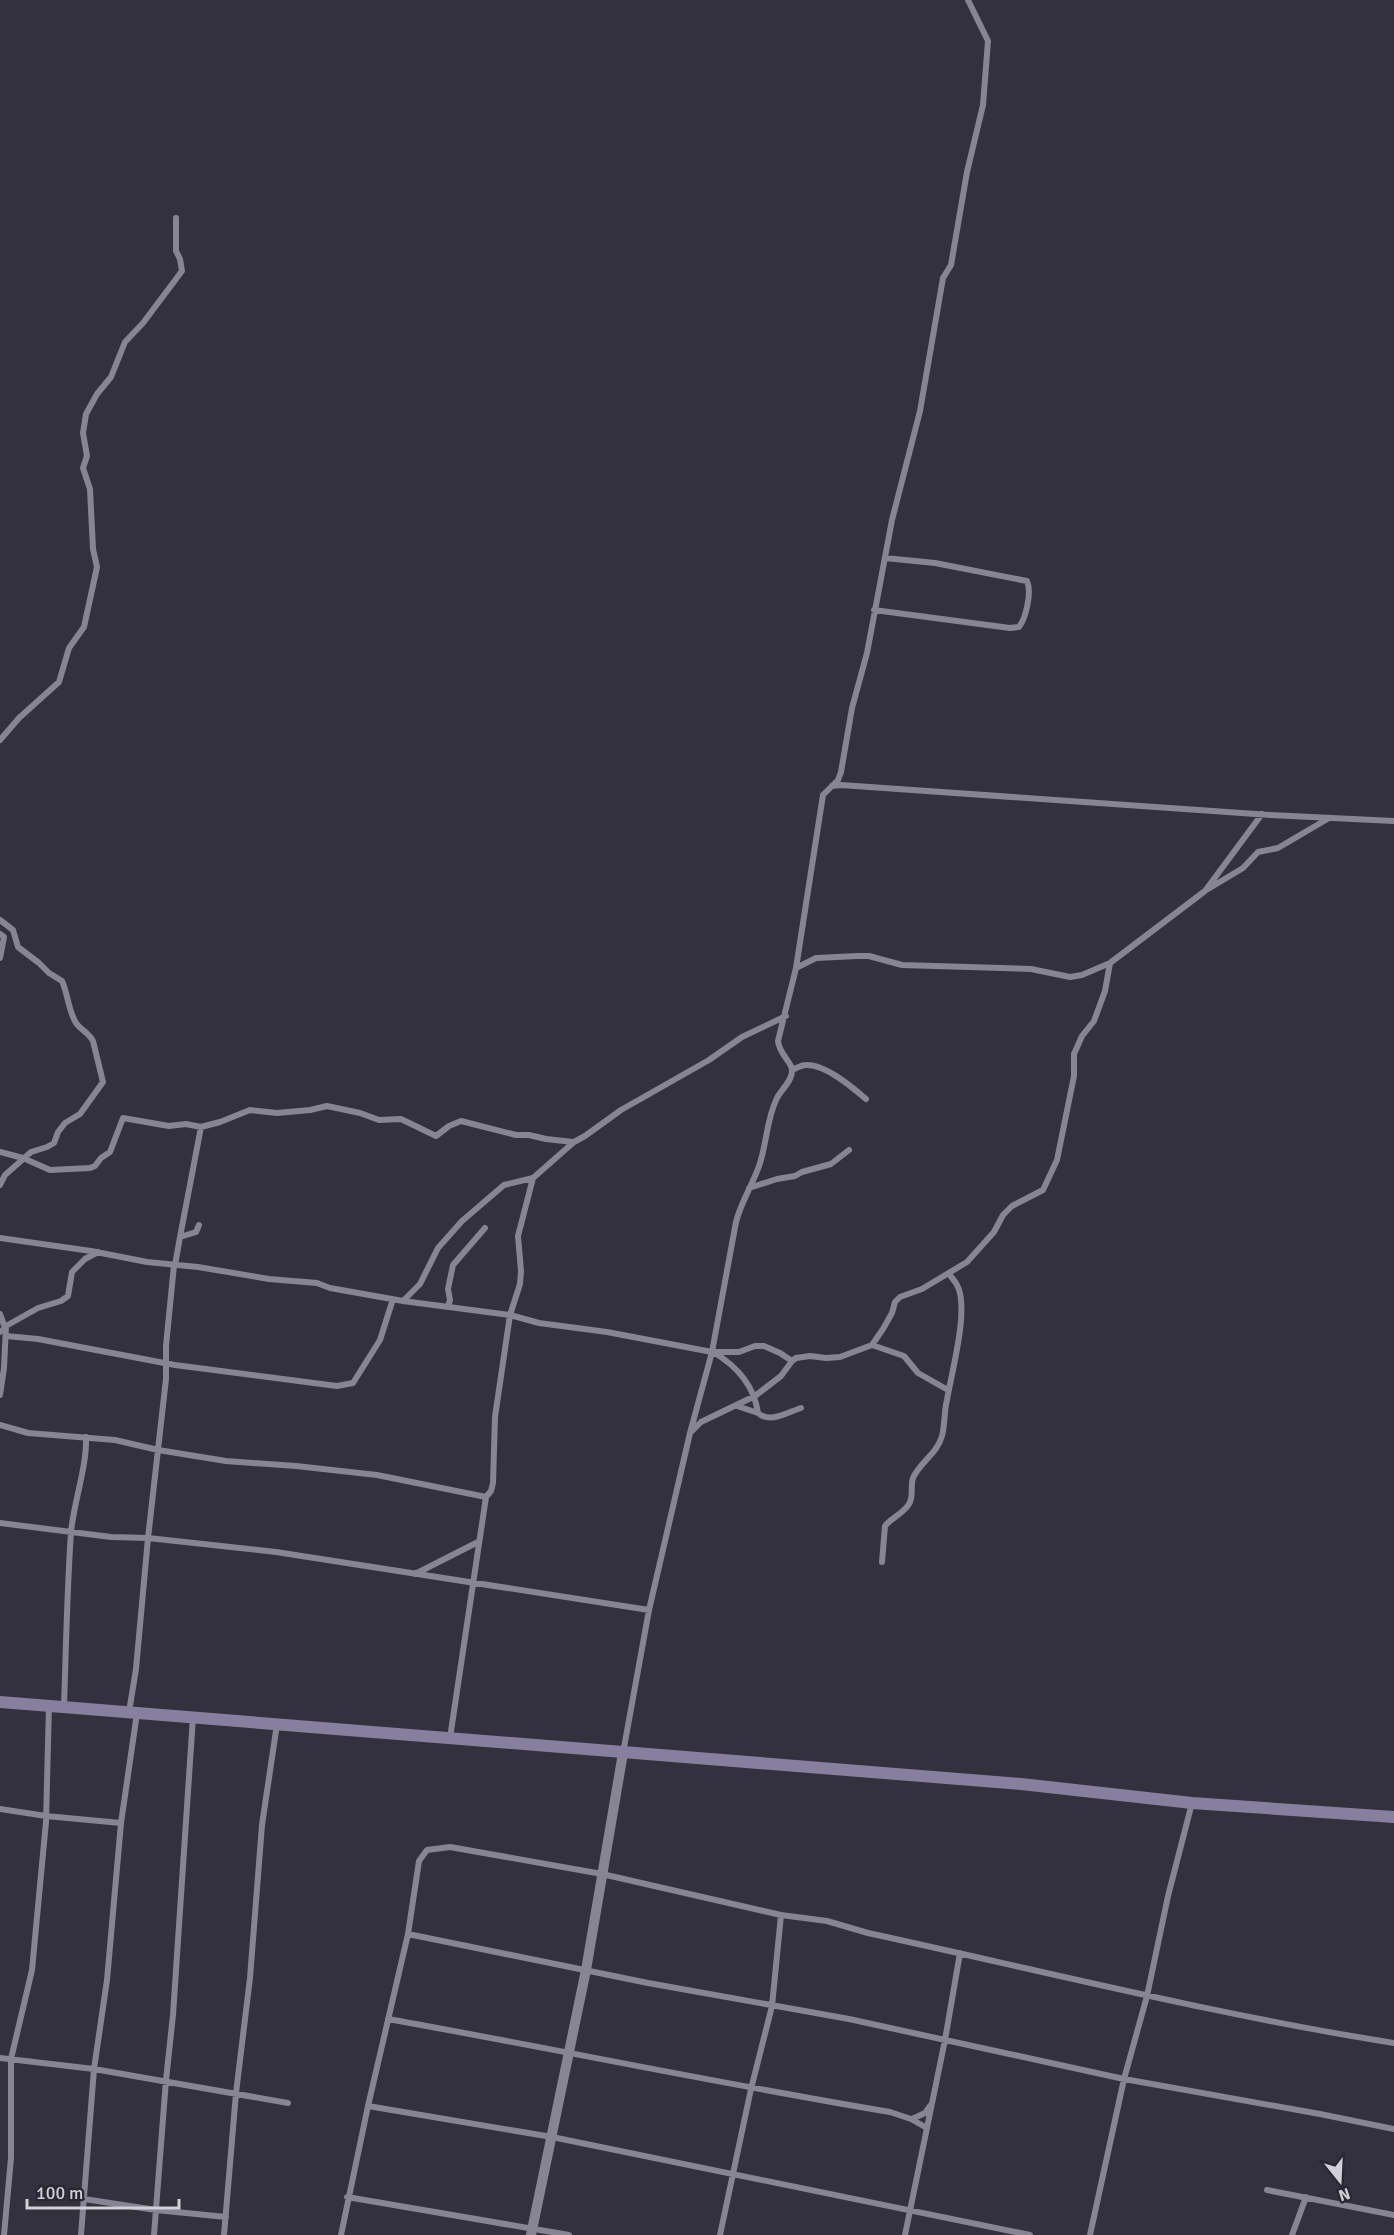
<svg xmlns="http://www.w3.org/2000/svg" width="1394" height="2235" font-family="Signika,sans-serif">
  <rect width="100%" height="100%" fill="#34313e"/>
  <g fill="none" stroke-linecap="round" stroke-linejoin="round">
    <path stroke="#878493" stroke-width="6" d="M874 610 1010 628 1019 627C1026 618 1032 592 1027 581L935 563 885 558
      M0 740 19 718 59 682 69 648 84 627 97 567 93 549 90 489 83 468 87 456 83 433 86 414 97 394 111 377 125 342 143 323 182 271 180 259 176 251V218
      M832 786 841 785 1270 815 1394 821
      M1208 889 1243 868 1258 852 1278 848 1329 818
      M0 920 13 930 18 947 39 963 49 973 62 981C68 994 68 1010 76 1023 81 1030 89 1033 93 1041L103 1082 80 1114 65 1123 58 1132 54 1143 47 1147 31 1152 5 1175 0 1185
      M0 934 4 937 0 958
      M796 968 816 958 857 956H869L902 965 1031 969 1070 977 1082 975 1110 963 1205 891 1262 814
      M792 1070C797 1068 801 1065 806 1065 825 1064 852 1087 866 1099
      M0 1152 23 1158 50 1170 90 1168 95 1166 101 1158 110 1152 123 1118 169 1126 186 1124 201 1127 220 1122 250 1110 277 1113 310 1110 327 1106 360 1113 379 1120 401 1119 436 1136 449 1126 461 1121 516 1135H529L546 1139 573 1142
      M749 1188 777 1179 795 1176 802 1172 831 1164 849 1150
      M180 1237 201 1127
      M0 1238 91 1251 147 1262 198 1267 269 1279 317 1283 330 1288 403 1301 510 1315 539 1323 607 1332 712 1352H739L755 1346H764L780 1353 792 1361
      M175 1265 180 1237 196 1232 199 1225
      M403 1301 420 1284 438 1248 462 1221 504 1185 533 1178
      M448 1307 450 1300 448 1289 453 1265 485 1228
      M0 1314 5 1328 0 1332
      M6 1336 38 1339 175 1365 337 1386 353 1383 380 1340 393 1299
      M872 1345 904 1356 918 1373 948 1390
      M713 1352C737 1366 754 1385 758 1413L737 1406
      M0 1395 4 1368 6 1326 38 1308 61 1301 68 1296 72 1272 85 1259 98 1252
      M758 1413C770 1424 788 1412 801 1408
      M0 1425 28 1433 115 1440 158 1450 226 1461 296 1466 377 1475 486 1497
      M690 1433 701 1422 755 1396 781 1376 792 1361 796 1358 810 1356 826 1358 840 1357 872 1345 883 1329 892 1313 895 1302 900 1297 922 1289 967 1262 994 1232 1003 1215 1012 1206 1043 1190 1057 1160 1074 1076V1054L1082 1036 1094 1021 1105 991 1110 963
      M0 1523 111 1537 148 1538 276 1552 649 1610
      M882 1562 885 1526C892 1517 903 1514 909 1504 914 1496 910 1487 913 1478 920 1462 937 1454 942 1436 945 1425 944 1411 947 1400 951 1374 970 1308 957 1285 955 1281 952 1278 949 1274
      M415 1574 478 1542
      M64 1706C66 1648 67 1590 71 1532 74 1501 87 1467 86 1437
      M129 1712 136 1669 148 1538 166 1379V1346L174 1265
      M450 1738 486 1497 491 1491 493 1483 495 1417 510 1315 520 1284 521 1271 518 1236 533 1178 574 1142 585 1136 621 1110 709 1060 742 1037 786 1016
      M623 1753 649 1610 690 1433 712 1352 736 1222C741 1202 752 1186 759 1166 767 1144 766 1120 777 1098 781 1090 793 1080 792 1070 792 1062 779 1054 778 1041L796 968 823 795 838 780 841 772 852 708 867 653 892 520 920 411 943 278 951 265 967 172 983 105 988 41 968 0
      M0 1809 46 1816 121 1823
      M408 1934 648 1983 849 2019 1124 2079 1320 2114 1394 2129
      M388 2019C555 2049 722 2084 890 2112L911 2119 927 2128
      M0 2058 94 2069 288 2103
      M368 2106 552 2137 1030 2235
      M912 2119 925 2113 930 2106
      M1267 2190 1394 2215
      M347 2197 569 2235
      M84 2199 156 2210 226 2217
      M4 2235 11 2158V2059L32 1970 46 1822 49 1705
      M81 2235 94 2069 107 1980 121 1823 137 1713
      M154 2235 166 2080 173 2015 193 1717
      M224 2235 236 2093 250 1978 262 1825 277 1724
      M341 2235 368 2106 408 1934 419 1861 427 1850 450 1847 602 1874 781 1915 827 1921 868 1933C1043 1971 1217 2015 1394 2043
      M720 2235 751 2089 772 2006 781 1915
      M905 2235 945 2040 960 1953
      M1090 2235 1124 2079 1147 1996 1168 1896 1192 1803
      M1292 2235 1306 2197"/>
    <path stroke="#878493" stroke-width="10" d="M531 2235 586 1970 623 1753"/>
    <path stroke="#877f9e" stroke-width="12" d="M0 1702 1021 1784 1192 1803 1394 1817"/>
  </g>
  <g transform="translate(1340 2181) rotate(162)" stroke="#2a2734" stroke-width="4.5" paint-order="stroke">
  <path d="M0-4.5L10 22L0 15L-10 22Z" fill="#d1d0d8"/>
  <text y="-9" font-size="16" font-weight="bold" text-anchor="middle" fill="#d1d0d8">N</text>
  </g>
  <path d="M27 2199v9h152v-9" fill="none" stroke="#d1d0d8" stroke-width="3"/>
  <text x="36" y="2199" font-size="18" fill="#d1d0d8" stroke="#2a2734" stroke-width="4.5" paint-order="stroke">100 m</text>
</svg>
